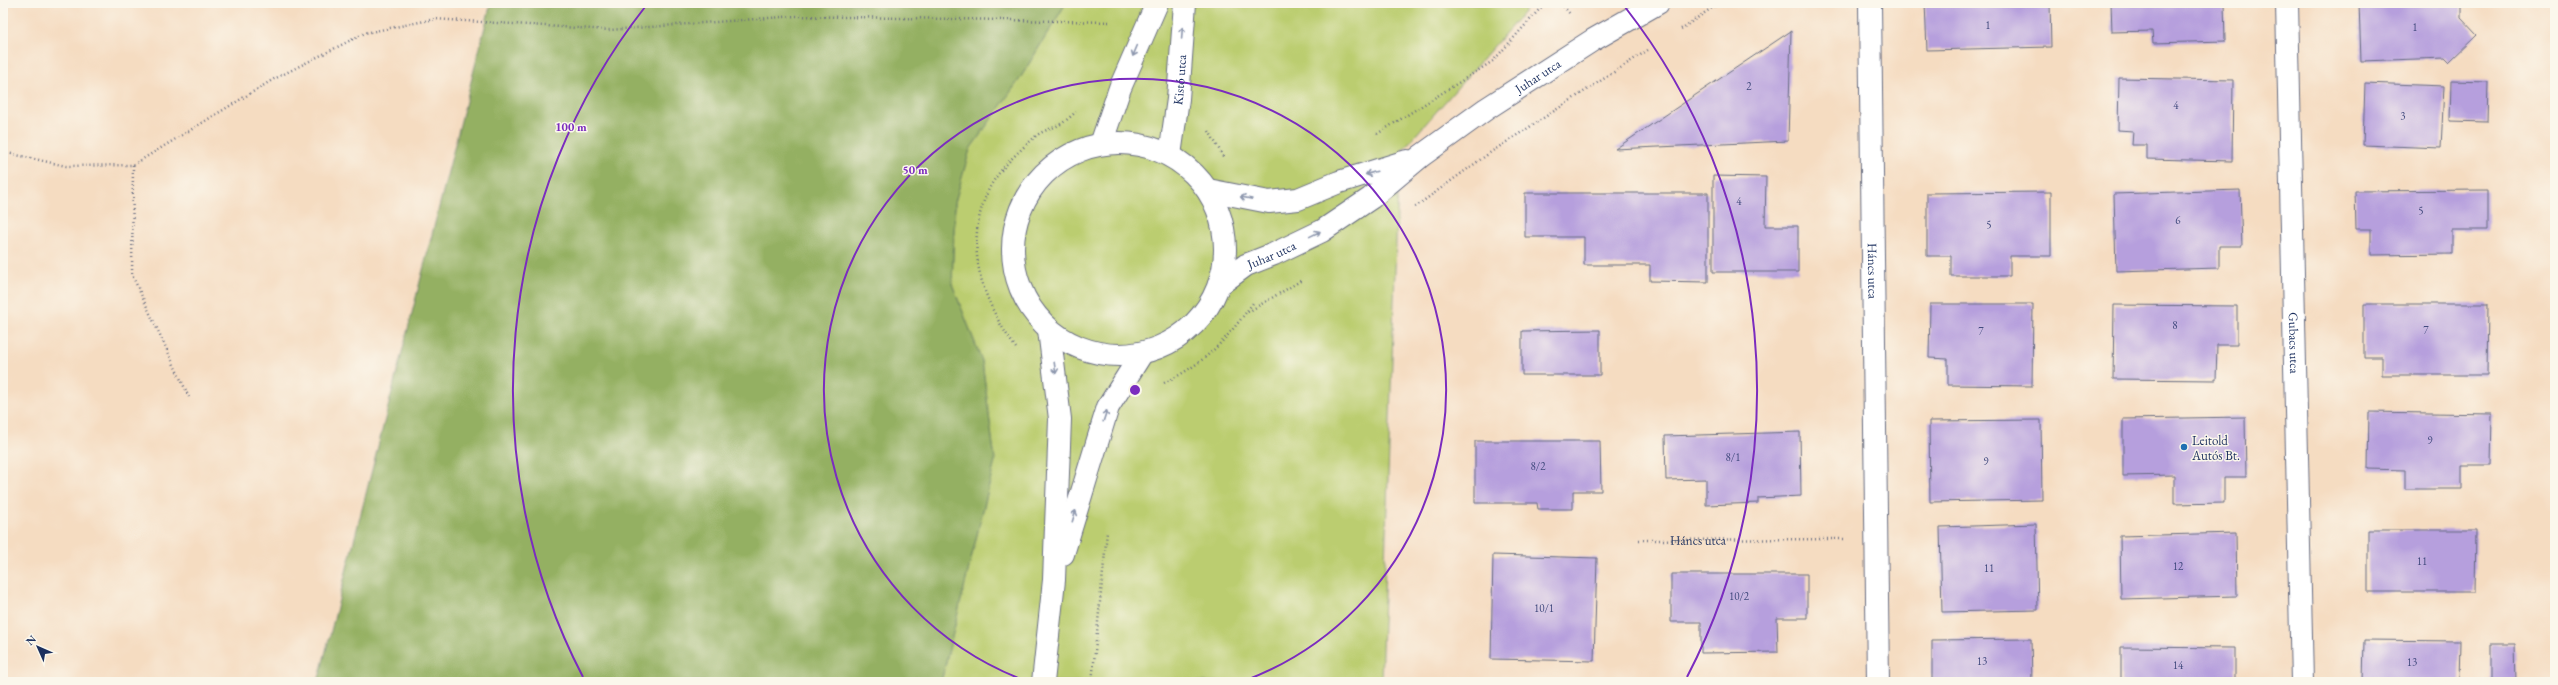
<svg xmlns="http://www.w3.org/2000/svg" width="2558" height="685" font-family="'EB Garamond',serif">
  <rect width="100%" height="100%" fill="#fbf7ec"/>
  <filter id="ink" filterUnits="userSpaceOnUse"><feTurbulence type="fractalNoise" baseFrequency=".025" numOctaves="2"/><feDisplacementMap in="SourceGraphic" scale="8" xChannelSelector="R" yChannelSelector="G"/><feConvolveMatrix kernelMatrix="1 2 1 2 8 2 1 2 1" color-interpolation-filters="sRGB"/></filter>
  <filter id="wash" filterUnits="userSpaceOnUse"><feTurbulence type="fractalNoise" baseFrequency=".012" numOctaves="4" result="noise"/><feDisplacementMap in="SourceGraphic" scale="16" xChannelSelector="R" yChannelSelector="G"/><feGaussianBlur stdDeviation="0.9" result="paint"/><feColorMatrix in="noise" values="0 0 0 0 0 0 0 0 0 0 0 0 0 0 0 0 0 1.4 0 .05"/><feComposite in="paint" operator="in"/></filter>
  <g filter="url(#wash)">
    <rect width="100%" height="100%" fill="#f5dcc1"/>
    <path fill="#bbcd70" stroke="#6b7e67" d="M1066 3H1532L1399 154 1381 682H941L995 461 982 361 952 284 955 202 970 149 1019 80Z"/>
    <path fill="#94b062" stroke="#587060" d="M491 3H1066L1019 80 970 149 955 202 952 284 982 361 995 461 941 682H318Z"/>
    <g id="blocks">
      <path fill="#b69fdd" d="M1925 3H2050L2051 47 1927 50Z
        M2111 3H2224L2225 41 2153 43 2152 31 2112 32Z
        M2359 3H2461V18L2477 35 2449 62 2445 58 2361 61Z
        M1791 31 1788 141 1615 149Z
        M2119 78 2233 80 2232 161 2147 159V145H2132L2133 131 2118 130Z
        M2451 81 2488 82 2487 122 2450 121Z
        M2365 83 2444 86 2441 148 2363 145Z
        M1713 176 1766 177 1765 226H1798V272H1713Z
        M2240 190 2242 246H2219V268L2116 271 2114 194Z
        M2487 190V230H2452V254L2371 255V229H2356L2355 191Z
        M2051 192V256H2010V276H1951V256H1927V193Z
        M1525 193H1708V282L1650 281V265H1584V237H1525Z
        M1930 304H2033L2032 386 1948 385V359L1929 358Z
        M2364 304H2488L2487 375H2382V357H2364Z
        M2114 305 2237 306V345H2217L2216 380 2113 379Z
        M1600 330V375H1522V331Z
        M2369 412 2492 414 2491 465H2462V489H2405V470L2368 469Z
        M2245 417 2246 477H2224V503L2174 504V475L2123 476V419Z
        M2041 420 2042 500 1930 502 1929 421Z
        M1800 432 1801 496 1758 498V503L1706 505V479L1666 480 1665 436Z
        M1475 441H1600L1601 491H1573V509H1538L1537 503H1475Z
        M2036 524 2038 610 1942 612 1940 527Z
        M2368 530H2476L2475 592H2368Z
        M2236 533 2237 596 2121 599 2120 536Z
        M1493 555 1597 558 1594 661 1491 659Z
        M1671 574H1807V618H1777L1778 652 1701 653V622H1671Z
        M2031 639 2032 682H1932V640Z
        M2364 640 2460 641 2459 682H2363Z
        M2491 644H2515L2516 682H2491Z
        M2121 647 2235 648V682H2121Z"/>
    </g>
  </g>
  <g filter="url(#ink)">
    <use href="#blocks" fill-opacity="0" stroke="#676c81" stroke-width="1"/>
    <g fill="none" stroke-linecap="round" stroke-linejoin="round">
      <defs>
        <g id="minor">
          <path id="s2" d="M1870 3 1878 682"/>
          <path id="s3" d="M2287 3 2302 682"/>
          <circle cx="1119" cy="249" r="106"/>
          <path d="M1101 144 1120 88 1157 3"/>
          <path id="s4" d="M1170 155 1178 99 1185 3"/>
          <path d="M1208 190 1269 202 1298 199 1339 182 1407 161"/>
          <path id="s5" d="M1219 285 1246 265 1274 254 1322 231 1371 198 1421 156 1486 109 1593 40 1658 3"/>
          <path d="M1063 554 1108 407 1142 353"/>
          <path d="M1043 682 1054 580 1060 419 1049 330"/>
        </g>
      </defs>
      <use href="#minor" stroke="#676c81" stroke-width="24"/>
      <g stroke="#676c81" stroke-width="2.5" stroke-dasharray="1 3" stroke-linecap="butt">
        <path d="M1561 3 1570 14"/>
        <path d="M1681 29 1719 3"/>
        <path d="M1209 131 1224 158"/>
        <path d="M1377 134 1493 61 1545 3"/>
        <path d="M3 152 66 166 133 165 274 79 365 33 435 19 609 30 796 16 1112 22"/>
        <path d="M133 165 132 275 189 397"/>
        <path d="M1415 207 1491 152 1648 50"/>
        <path d="M1248 312 1302 280"/>
        <path d="M1016 348C982 301 962 246 989 189 998 170 1019 151 1035 137 1041 131 1051 129 1059 125 1065 122 1071 116 1076 112"/>
        <path d="M1164 383C1207 362 1225 341 1253 303"/>
        <path id="s1" d="M1639 540 1844 539"/>
        <path d="M1092 682 1107 532"/>
      </g>
      <use href="#minor" stroke="#fff" stroke-width="22"/>
    </g>
    <defs><path id="oneway-shaft" d="M-6 0H5M1.5-3L5.5 0L1.5 3" fill="none" stroke-width="1.6" stroke-linecap="round" stroke-linejoin="round"/></defs>
    <g stroke="#8d97ae">
      <use href="#oneway-shaft" transform="translate(1182 33) rotate(-86)"/>
      <use href="#oneway-shaft" transform="translate(1135 51) rotate(113)"/>
      <use href="#oneway-shaft" transform="translate(1371 173) rotate(164)"/>
      <use href="#oneway-shaft" transform="translate(1246 198) rotate(-169)"/>
      <use href="#oneway-shaft" transform="translate(1315 234) rotate(-26)"/>
      <use href="#oneway-shaft" transform="translate(1055 368) rotate(82)"/>
      <use href="#oneway-shaft" transform="translate(1105 416) rotate(-72)"/>
      <use href="#oneway-shaft" transform="translate(1074 516) rotate(-73)"/>
    </g>
  </g>
  <g fill="none" stroke="#7b2cbf" stroke-width="2">
    <path d="M1026 681A311 311 0 1 1 1244 681"/>
    <path d="M583 677A622 622 0 0 1 645 7M1625 7A622 622 0 0 1 1687 677"/>
  </g>
  <circle fill="#1f6fb2" stroke="#fbf7ec" stroke-width="1.5" cx="2184" cy="447" r="4"/>
  <g text-anchor="middle" stroke-width="3" stroke-linejoin="round" paint-order="stroke">
    <g font-size="11" fill="#424b7e">
      <text x="1988" y="29">1</text>
      <text x="2415" y="31">1</text>
      <text x="1749" y="90">2</text>
      <text x="2176" y="109">4</text>
      <text x="2403" y="120">3</text>
      <text x="1739" y="205">4</text>
      <text x="2421" y="214">5</text>
      <text x="2178" y="224">6</text>
      <text x="1989" y="228">5</text>
      <text x="2175" y="329">8</text>
      <text x="2426" y="334">7</text>
      <text x="1981" y="335">7</text>
      <text x="2430" y="444">9</text>
      <text x="1733" y="461">8/1</text>
      <text x="1986" y="465">9</text>
      <text x="1538" y="470">8/2</text>
      <text x="2422" y="565">11</text>
      <text x="2178" y="570">12</text>
      <text x="1989" y="572">11</text>
      <text x="1739" y="600">10/2</text>
      <text x="1544" y="612">10/1</text>
      <text x="1982" y="665">13</text>
      <text x="2412" y="666">13</text>
      <text x="2178" y="669">14</text>
    </g>
    <g font-size="13" fill="#1b2f5e" stroke="#fbf7ec">
      <text dy="5" stroke="none"><textPath href="#s5" startOffset="383">Juhar utca</textPath></text>
      <text dy="5" stroke="none"><textPath href="#s4" startOffset="76">Kistó utca</textPath></text>
      <text dy="5" stroke="none"><textPath href="#s5" startOffset="61">Juhar utca</textPath></text>
      <text dy="5" stroke="none"><textPath href="#s2" startOffset="268">Háncs utca</textPath></text>
      <text dy="5" stroke="none"><textPath href="#s3" startOffset="340">Gubacs utca</textPath></text>
      <text dy="5" stroke="none"><textPath href="#s1" startOffset="59">Háncs utca</textPath></text>
    </g>
    <g font-size="13" fill="#1b2f5e" stroke="#fbf7ec" text-anchor="start">
      <text x="2192" y="445">Leitold<tspan x="2192" dy="15">Autós Bt.</tspan></text>
    </g>
  </g>
  <circle cx="1135" cy="390" r="6" fill="#7b2cbf" stroke="#fbf7ec" stroke-width="2"/>
  <g font-size="12" text-anchor="middle" font-weight="bold" fill="#7b2cbf" stroke="#fbf7ec" stroke-width="3" stroke-linejoin="round" paint-order="stroke">
    <text x="571" y="131">100 m</text>
    <text x="915" y="174">50 m</text>
  </g>
  <rect width="2558" height="685" fill="none" stroke="#fbf7ec" stroke-width="16"/>
  <g transform="translate(38 647) rotate(315)" stroke="#fbf7ec" stroke-width="3" paint-order="stroke">
  <path d="M0-3L7 15L0 10L-7 15Z" fill="#1b2f5e"/>
  <text y="-6" font-size="11" font-weight="bold" text-anchor="middle" fill="#1b2f5e">N</text>
  </g>
</svg>
